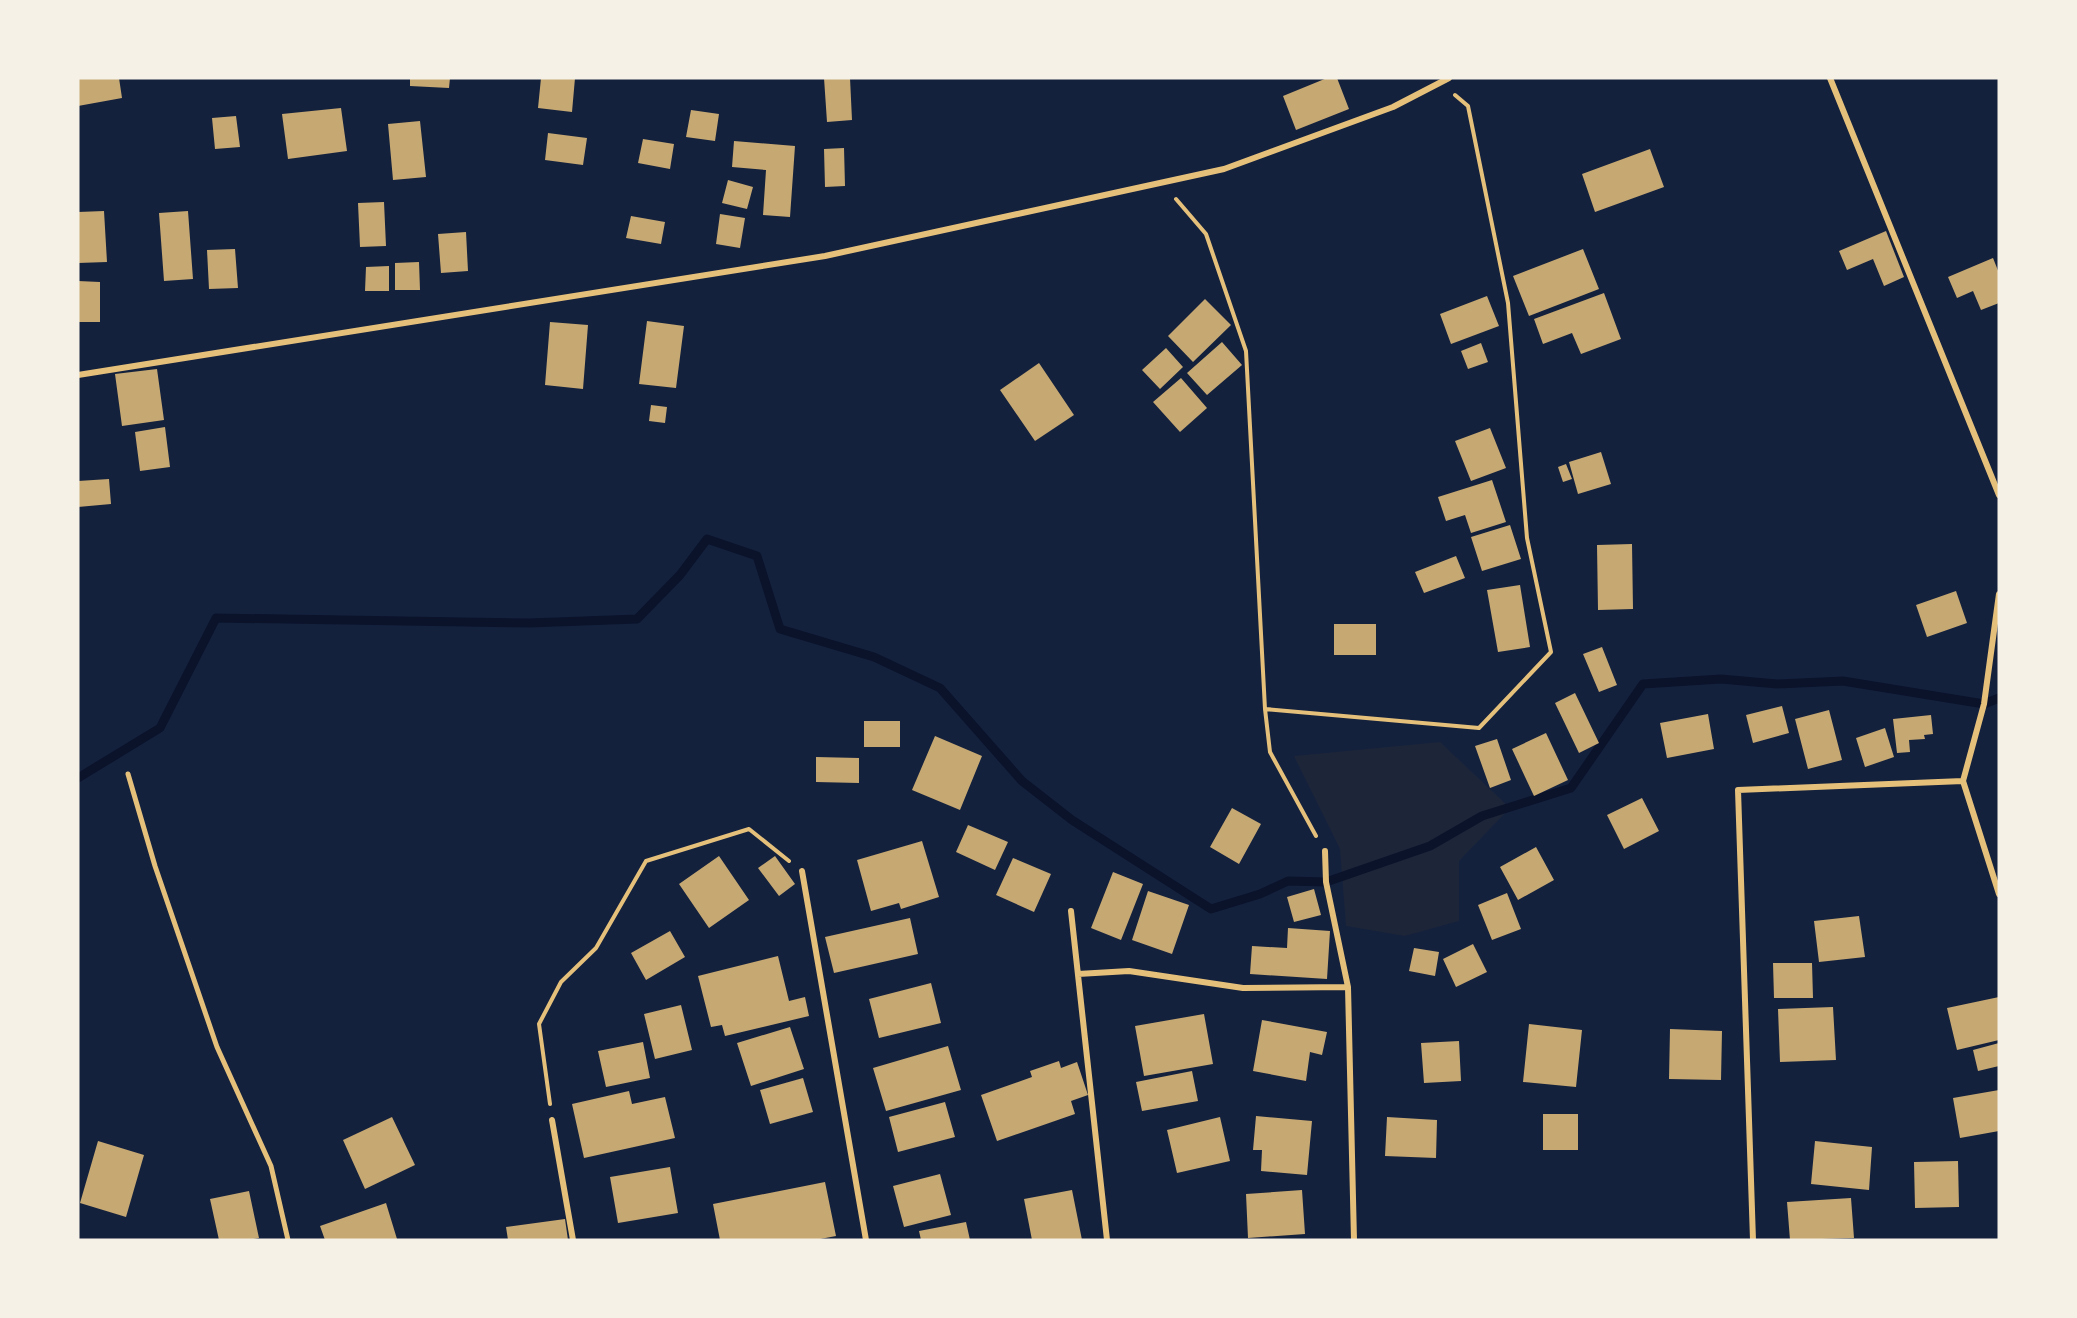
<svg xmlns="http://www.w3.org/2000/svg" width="2077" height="1318" font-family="Poppins,sans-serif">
  <rect width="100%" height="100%" fill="#14213d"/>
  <path fill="#1d2539" d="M1440 742 1510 808 1459 861V921L1405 936 1346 926 1340 849 1294 756Z"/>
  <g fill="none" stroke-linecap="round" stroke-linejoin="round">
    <path stroke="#0b132b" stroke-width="9" d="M78 778 160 728 216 618 529 623 637 619 680 575 707 539 757 556 780 629 874 657 940 688 1022 781 1072 820 1211 909 1260 894 1288 881 1326 882 1430 846 1482 816 1571 788 1643 684 1721 679 1777 684 1843 681 1984 704 1999 698"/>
  </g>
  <path fill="#c6a872" d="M78 78H119L122 98 78 106Z
    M410 78H450L449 88 410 86Z
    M541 78H575L572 112 538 108Z
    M824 78H850L852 120 827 122Z
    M1327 78H1337L1349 109 1296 130 1283 96Z
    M341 108 347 151 288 159 282 114Z
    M691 110 719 114 715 141 686 137Z
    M236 116 240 147 215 149 212 118Z
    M420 121 426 177 393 180 388 124Z
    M548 133 587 138 583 165 545 160Z
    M643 139 674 144 670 169 638 163Z
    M734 141 795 146 790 217 763 215 766 170 732 167Z
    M844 148 845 186 825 187 824 149Z
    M1650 149 1664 187 1595 212 1582 174Z
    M728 180 753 187 747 209 722 203Z
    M384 202 386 246 360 247 358 203Z
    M104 211 107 262 78 263V212Z
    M188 211 193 279 164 281 159 213Z
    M720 214 745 218 740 248 716 244Z
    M631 216 665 222 661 244 626 238Z
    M1886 231 1904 277 1884 286 1873 259 1847 270 1839 251Z
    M466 232 468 271 441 273 438 234Z
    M235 249 238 288 209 289 207 250Z
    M1583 249 1599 289 1529 316 1513 276Z
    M1993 258 1999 273V303L1981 310 1973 291 1957 298 1948 277Z
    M419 262 420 290H395V263Z
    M389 266V291H365L366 267Z
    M78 281 100 282V322H78Z
    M1604 293 1621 339 1581 354 1572 333 1543 344 1534 319Z
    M1487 296 1499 326 1451 344 1440 314Z
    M1205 299 1231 325 1193 362 1168 336Z
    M647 321 684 326 676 388 639 384Z
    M550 322 588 325 583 389 545 385Z
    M1222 342 1242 365 1207 395 1187 373Z
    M1481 343 1488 362 1468 369 1461 351Z
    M1166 348 1183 367 1160 389 1142 370Z
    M1039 363 1074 415 1035 441 1000 390Z
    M157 369 164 420 122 426 115 374Z
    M1181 378 1207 408 1180 432 1153 402Z
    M651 405 667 407 665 423 649 421Z
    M165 427 170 467 140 471 135 432Z
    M1490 428 1506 468 1471 481 1455 441Z
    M1601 452 1611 484 1578 494 1569 462Z
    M1566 464 1572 479 1563 482 1558 467Z
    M109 479 111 504 78 507V481Z
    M1492 480 1506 522 1471 533 1465 515 1446 521 1438 497Z
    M1510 525 1521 559 1482 571 1471 537Z
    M1632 544 1633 609 1598 610 1597 545Z
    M1456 556 1465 578 1424 593 1415 572Z
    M1520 585 1530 647 1498 652 1487 590Z
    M1956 591 1967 623 1927 637 1916 605Z
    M1334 624H1376V655H1334Z
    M1602 647 1617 685 1599 692 1583 654Z
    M1575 693 1599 743 1579 753 1555 703Z
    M1782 706 1789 733 1753 743 1746 715Z
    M1829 710 1842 760 1808 769 1795 719Z
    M1708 714 1714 749 1667 758 1660 723Z
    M1931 715 1933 734 1924 735 1925 739 1909 740 1910 752 1897 753 1893 719Z
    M864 721H900V747H864Z
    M1885 728 1894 757 1865 767 1856 738Z
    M1546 733 1568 780 1534 796 1512 749Z
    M935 736 982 756 960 810 912 790Z
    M1497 739 1511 780 1490 788 1475 746Z
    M816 757 859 758V783L816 782Z
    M1642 798 1659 831 1624 849 1607 815Z
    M1232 808 1261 824 1239 864 1210 847Z
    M968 825 1008 842 995 870 956 852Z
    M922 841 939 897 901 909 899 903 871 911 857 860Z
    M1536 847 1554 880 1518 900 1500 867Z
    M719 856 749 900 709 928 679 884Z
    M775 856 795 884 779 896 758 868Z
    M1013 858 1051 874 1034 912 996 895Z
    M1113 872 1143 884 1121 940 1091 928Z
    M1314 889 1321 915 1294 922 1287 897Z
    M1148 891 1189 905 1172 954 1132 940Z
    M1507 893 1521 929 1492 940 1478 905Z
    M1859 916 1865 957 1819 962 1814 921Z
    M910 918 918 954 834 973 825 937Z
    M1288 928 1330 931 1327 979 1250 974 1252 946 1287 948Z
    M670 931 685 957 646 980 631 953Z
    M1473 944 1487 972 1456 987 1443 959Z
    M1414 948 1439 952 1435 976 1409 971Z
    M778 956 789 1001 805 997 809 1016 725 1036 722 1025 711 1027 698 976Z
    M1773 963H1812L1813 998H1774Z
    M931 983 941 1023 879 1038 869 999Z
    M1999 997V1040L1957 1050 1947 1008Z
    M681 1005 692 1050 655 1059 644 1014Z
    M1833 1007 1836 1060 1780 1062 1778 1009Z
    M1204 1014 1213 1064 1144 1076 1135 1026Z
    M1262 1020 1327 1032 1322 1055 1310 1052 1306 1081 1253 1071Z
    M1529 1024 1582 1030 1576 1087 1523 1082Z
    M790 1027 804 1069 751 1086 737 1043Z
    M1670 1029 1722 1031 1721 1080 1669 1079Z
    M1459 1041 1461 1081 1424 1083 1421 1043Z
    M643 1042 650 1078 606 1087 598 1051Z
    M1999 1043V1066L1978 1071 1973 1050Z
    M948 1046 961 1090 886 1111 873 1068Z
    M1059 1061 1061 1068 1077 1062 1088 1095 1071 1101 1075 1114 997 1141 981 1095 1032 1077 1030 1071Z
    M1192 1071 1198 1101 1142 1111 1136 1082Z
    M803 1078 813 1112 770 1124 760 1090Z
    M1999 1090V1131L1960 1138 1953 1098Z
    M629 1091 632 1104 665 1097 675 1138 584 1158 572 1104Z
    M945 1102 955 1137 898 1152 889 1117Z
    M1543 1114H1578V1150H1543Z
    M1256 1116 1312 1121 1307 1175 1261 1171 1262 1150H1253Z
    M392 1117 415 1165 365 1189 343 1140Z
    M1220 1117 1230 1161 1177 1173 1167 1130Z
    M1387 1117 1437 1120 1436 1158 1385 1156Z
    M98 1141 144 1155 126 1217 80 1203Z
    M1815 1141 1872 1147 1869 1190 1811 1184Z
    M1958 1161 1959 1207 1915 1208 1914 1162Z
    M670 1167 678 1213 618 1223 610 1177Z
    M940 1174 951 1215 904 1227 893 1186Z
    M825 1182 836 1236 815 1240H720L713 1204Z
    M1072 1190 1082 1240H1032L1024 1199Z
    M1302 1190 1305 1234 1248 1238 1246 1194Z
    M249 1191 259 1238 249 1240H219L210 1199Z
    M1851 1198 1854 1238 1790 1240 1787 1202Z
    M386 1203 397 1239 325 1240 320 1226Z
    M565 1219 568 1240H508L506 1227Z
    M966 1222 970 1240H921L919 1231Z"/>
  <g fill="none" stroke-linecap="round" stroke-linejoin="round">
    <path stroke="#e5c07b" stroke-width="4" d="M1176 199 1206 234 1246 351 1265 709 1270 752 1316 836
      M1265 709 1479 728 1551 652 1527 538 1508 303 1468 106 1455 95
      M550 1104 539 1024 561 982 596 948 646 861 749 829 789 861"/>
    <path stroke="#e5c07b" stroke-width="5" d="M128 774 155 866 217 1047 271 1166 288 1240"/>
    <path stroke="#e5c07b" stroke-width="6" d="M1830 78 1999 495
      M78 375 825 256 1224 169 1393 107 1449 78
      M1999 594 1984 704 1963 781 1999 894
      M1325 851 1326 882 1348 987 1354 1240
      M802 871 866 1240
      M1071 911 1107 1240
      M1078 974 1129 971 1243 988 1348 987
      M552 1120 573 1240
      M1753 1240 1738 790 1963 781"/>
  </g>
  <rect width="2077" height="1318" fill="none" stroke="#f6f1e7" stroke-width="159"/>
</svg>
